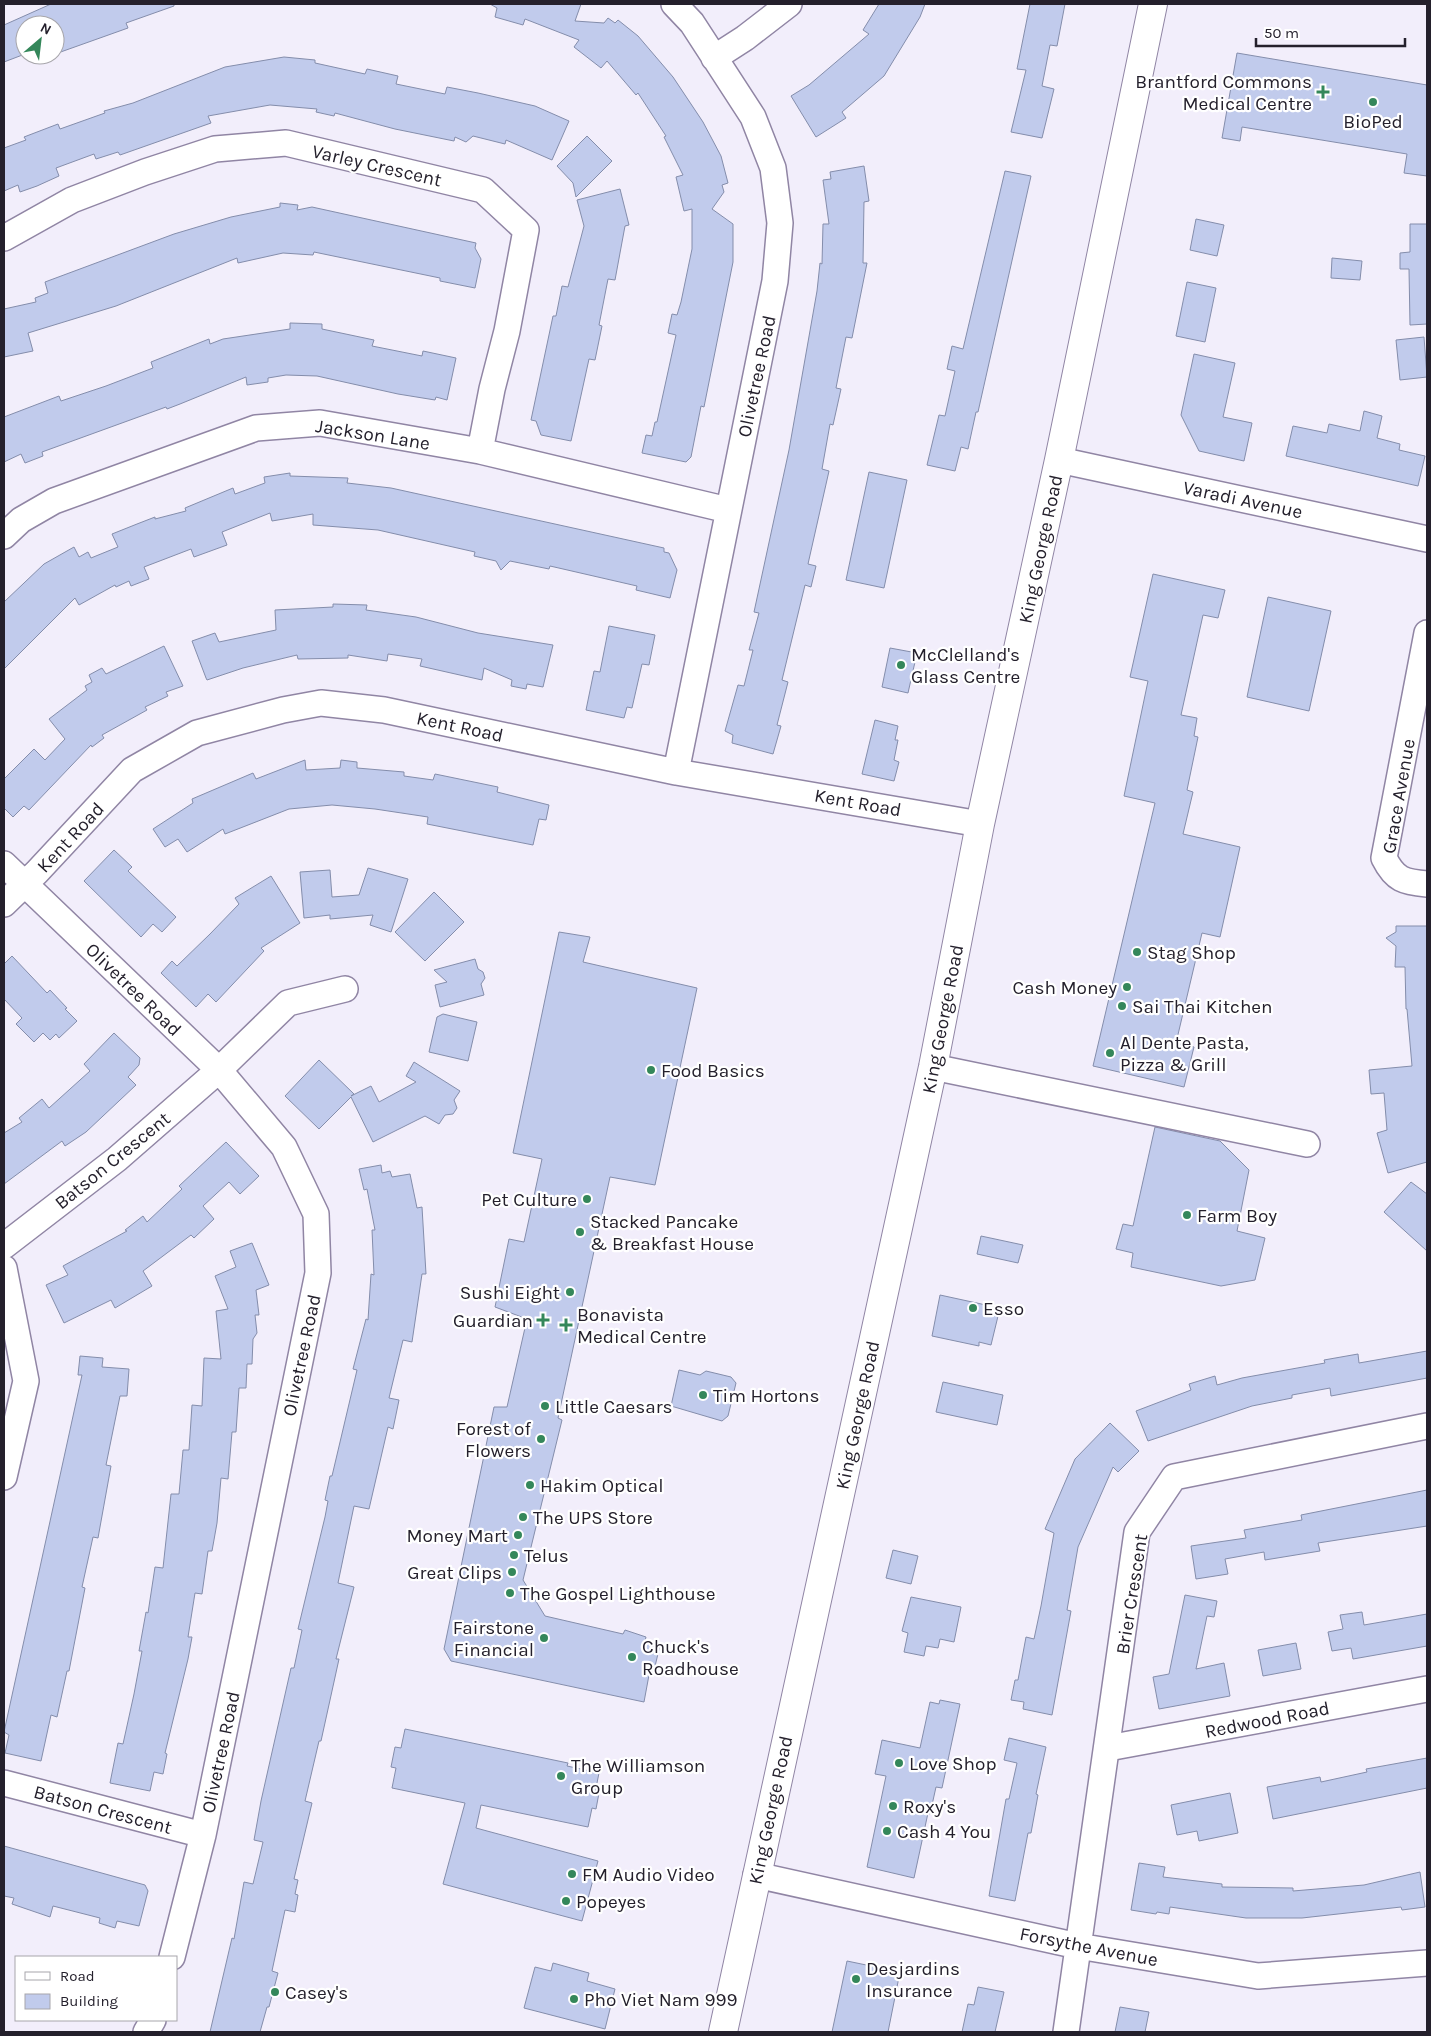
<svg xmlns="http://www.w3.org/2000/svg" width="1431" height="2036" font-family="Karla,sans-serif">
  <rect width="100%" height="100%" fill="#f2eefb"/>
  <path fill="#c1cbec" stroke="#848dab" d="M51 4H174V6L126 23 128 28 55 54V25H25V54L4 62V25Z
    M490 4H581L575 21 604 23 608 18 615 23 618 20 638 36 673 77 703 122 721 156 728 183 722 185 724 192 712 209 733 224V262L704 407 701 406 691 457 686 462 642 453 646 435 652 436 655 422H657L676 335 668 333 672 314 677 315 681 302 692 249V209L684 211 676 177 683 175 664 137 666 136 638 93 636 95 607 61 601 68 574 47 579 40 525 19 523 25 495 17 497 8Z
    M879 4H925L920 17 884 76 842 112 846 118 816 137 791 96 809 85 869 34 863 30Z
    M1030 4H1065L1057 46 1050 45 1042 86 1054 89 1042 138 1011 132 1026 70 1017 69Z
    M1237 53 1427 85V176L1404 173 1407 154 1242 127 1240 141 1222 138Z
    M284 57 315 60V63L365 74 367 69 398 76 396 84 445 94 447 87 478 93 535 106 569 121 552 160 506 140 505 144 473 136 466 142 455 137 454 141 395 129 335 113 334 116 316 112 317 109 270 105 208 116 211 123 120 155 118 152 96 159 94 154 56 168 59 176 37 186 20 192 18 185 4 191V148L26 140 24 137 58 124 60 129 105 113 104 111 133 103 225 67Z
    M587 136 612 161 576 197 573 183 557 166Z
    M864 166 869 201 864 202 863 263H867L852 338 846 337 836 388 841 389 833 425 830 424 822 469 829 471 808 564 816 566 811 587 805 585 782 680 788 682 777 725 781 726 773 754 732 743 733 735 725 731 738 685 744 686 753 650H749L759 613 754 612 789 450 817 291 820 263 822 264 823 224H829L823 180 831 179 830 172Z
    M1005 171 1031 176 978 412H976L968 449 961 447 955 471 927 465 939 415 945 416 955 371 947 369 952 346 963 349Z
    M620 189 629 225 625 226 615 280 608 279 599 325 602 326 595 360 589 359 571 441 541 435 536 421 531 420 553 316H556L562 286 568 287 584 226 577 200Z
    M280 203 298 205 297 210 312 207 476 243 475 248 481 259 475 288 440 281V278L314 252 313 255 283 253 238 263 237 258 116 306 28 333 33 351 4 357V309L36 302 35 298 48 293 45 282 174 234 231 217 280 207Z
    M1196 219 1224 225 1217 256 1190 250Z
    M1410 224H1427V324L1410 325 1409 269H1400V253L1410 252Z
    M1332 258 1362 261 1360 280 1331 278Z
    M1187 282 1216 288 1205 342 1176 336Z
    M290 323 322 324V329L374 340 372 346 422 356 423 351 456 358 447 400 436 397 435 400 398 394 317 376 286 375 268 378V382L247 385 246 377 180 404 167 409 166 407 42 452 43 456 25 463 21 454 4 462V417L59 396 61 401 106 386 153 368 151 362 209 339 210 344 223 339 290 329Z
    M1424 337 1427 377 1400 380 1396 340Z
    M1194 354 1235 363 1223 417 1252 423 1244 461 1199 451 1181 415Z
    M1364 411 1382 416 1377 438 1400 444 1399 450 1425 456 1418 486 1286 456 1293 426 1327 433 1329 424 1360 431Z
    M869 472 907 480 884 588 846 580Z
    M290 473V476L348 478 347 483 391 488 664 548V552L669 553 677 570 670 598 636 590 637 586 550 566 549 569 510 561 501 570 496 561 474 556 475 552 378 530 313 525V514L272 521 270 513 222 532 227 545 194 557 191 549 144 567 149 579 131 586 129 581 116 587 115 585 79 605 75 598 4 669V602L44 564 74 547 79 557 88 552 91 558 118 547 112 534 137 524 155 517V519L186 511 185 508 233 488 235 494 265 483 264 477Z
    M1153 574 1225 590 1218 618 1203 615 1181 715 1197 718 1194 736 1198 737 1187 790 1193 792 1183 834 1240 847 1220 937 1202 933 1176 1043 1194 1047 1184 1087 1093 1066 1155 803 1124 796 1148 681 1130 677Z
    M1268 597 1331 611 1309 711 1247 697Z
    M333 604 367 605 366 610 416 617 478 633 553 645 543 687 527 684 526 689 511 686 512 680 484 668 482 680 420 666 422 659 388 654 387 661 348 655V658L298 659 297 655 243 668 207 680 206 678 192 641 215 633 219 642 276 630 275 610 333 607Z
    M609 626 655 635 649 665 642 664 632 708 627 707 624 718 586 710 594 671 600 672Z
    M164 646 183 686 166 692 168 696 145 707 147 710 102 735 104 738 92 747 91 745 29 810 24 806 13 817 4 808V779L34 749 45 760 65 739 49 719 87 690 85 686 92 682 89 675 102 668 106 674Z
    M890 648 917 653 908 693 882 687Z
    M875 720 898 726 895 740H898L894 760 899 762 894 781 862 774Z
    M305 760 306 770 340 768 341 760 357 762V768L404 772V776L433 780 435 774 498 787 497 792 549 805 546 820 539 819 533 845 427 824 428 817 375 809 332 805 289 809 225 834 223 829 187 852 178 839 165 847 153 829 193 803 192 799 253 773 256 779Z
    M114 850 132 867 128 871 176 917 162 932 153 924 141 937 84 881Z
    M368 868 408 879 391 932 370 925 373 915 330 919V915L304 918 300 872 330 870 332 897 359 895Z
    M271 876 300 923 261 948 264 951 216 1002 208 994 196 1007 161 973 172 961 177 966 210 934 239 904 235 898Z
    M434 892 464 922 425 961 395 932Z
    M1396 926H1427V1162L1388 1173 1377 1133 1387 1130 1384 1093 1371 1094 1369 1070 1412 1066 1407 1009H1406L1405 967H1395L1396 946 1386 938 1396 932Z
    M559 932 590 937 583 962 697 988 655 1185 610 1177 558 1418 562 1420 523 1580 545 1616 623 1634 625 1630 646 1637 645 1641 660 1645 653 1675H649L644 1702 451 1661 444 1649 494 1407H507L527 1319 495 1307 509 1239 524 1242 542 1159 513 1153Z
    M12 956 47 993 50 990 67 1008 65 1009 77 1021 59 1038 56 1034 50 1040 43 1033 34 1042 16 1024 22 1018 4 999V964Z
    M475 959 478 969 483 972 485 978 481 984 484 995 440 1007 435 985 447 982 434 970Z
    M443 1014 477 1022 468 1061 429 1052 437 1017Z
    M114 1033 140 1058 139 1065 128 1077 136 1085 86 1132 65 1146 62 1141 4 1184V1133L22 1122 19 1118 42 1099 49 1108 90 1071 84 1064Z
    M319 1060 354 1094 351 1096 371 1086 379 1102 416 1082 406 1076 414 1062 460 1091 454 1100 457 1108 453 1114 445 1115 439 1124 425 1116 373 1142 351 1097 319 1129 285 1096Z
    M1155 1127 1220 1141 1249 1170 1237 1231 1265 1238 1255 1280 1221 1286 1131 1267 1133 1253 1116 1249 1123 1224 1133 1226Z
    M226 1142 259 1176 240 1194 229 1182 203 1206 214 1219 194 1238 191 1235 143 1271 152 1286 115 1308 111 1300 64 1323 46 1285 68 1275 63 1266 127 1231 125 1230 143 1216 147 1222 182 1189 179 1186Z
    M381 1165 382 1173 390 1171 392 1177 410 1174 417 1208 422 1207 426 1274H422L412 1342 403 1340 389 1398 399 1400 393 1429 388 1427 369 1509 354 1506 338 1583 354 1587 336 1659H339L321 1741H319L305 1801 312 1803 294 1879 298 1880 295 1894 298 1895 295 1912 285 1910 272 1971 278 1973 269 2007H267L260 2032H210L232 1938 234 1939 244 1882 253 1884 263 1842 254 1840 261 1801 291 1668H294L302 1630 298 1629 325 1517 328 1501 325 1500 330 1476H332L357 1370 353 1369 366 1319 368 1320 371 1274 374 1275 372 1230H375L367 1189 364 1190 359 1169Z
    M1411 1182 1427 1194V1251L1384 1212Z
    M981 1236 1023 1245 1018 1263 977 1254Z
    M252 1243 269 1285 256 1290 259 1315H255L257 1333 253 1339 252 1364H247L246 1388H239L236 1432H232L228 1479 221 1478 217 1523 212 1551H208L202 1594 195 1593 188 1637H192L188 1659 165 1753 167 1754 163 1774 154 1772 150 1791 110 1783 118 1743 123 1744 134 1694 142 1651H139L146 1612 148 1613 155 1567 163 1568 171 1494H179L183 1450H189L192 1405 202 1406 204 1358 221 1359 216 1311 228 1309 215 1276 236 1267 230 1251Z
    M940 1295 986 1305 985 1309 999 1312 991 1345 979 1342V1346L932 1336Z
    M1427 1351V1378L1331 1396 1330 1388 1292 1395V1398L1252 1406 1148 1441 1136 1411 1191 1390 1189 1384 1215 1376 1217 1385 1242 1378 1325 1363 1324 1360 1358 1354 1359 1363Z
    M80 1356 103 1358 102 1367 129 1369 127 1396H120L106 1465 111 1466 98 1538 93 1537 82 1587 85 1588 69 1671H67L57 1717 51 1715 41 1761 5 1753 9 1735 4 1732 82 1375H78Z
    M679 1370 700 1375 706 1371 731 1377 736 1383 728 1416 722 1421 671 1406Z
    M943 1382 1003 1395 997 1425 936 1412Z
    M1110 1423 1139 1451 1118 1472 1113 1467 1078 1547 1067 1610 1071 1611 1052 1715 1023 1709 1024 1702 1011 1700 1015 1680H1018L1026 1637 1034 1639 1041 1606 1054 1533 1045 1529 1075 1459Z
    M1427 1490V1526L1318 1543 1320 1551 1265 1560 1264 1552 1225 1559 1228 1574 1196 1579 1191 1546 1246 1538 1244 1530 1302 1520 1301 1515Z
    M893 1550 918 1556 911 1584 886 1578Z
    M1185 1595 1217 1601 1214 1617 1207 1616 1196 1669 1224 1663 1230 1696 1159 1709 1153 1677 1169 1674Z
    M911 1597 961 1607 954 1642 940 1639 938 1648 926 1646 924 1656 904 1652 908 1633 902 1631Z
    M1362 1612 1364 1625 1427 1614V1646L1353 1659 1351 1648 1332 1651 1328 1632 1343 1629 1340 1615Z
    M1296 1643 1301 1669 1263 1676 1258 1650Z
    M940 1700 960 1704 942 1788 936 1787 930 1814 928 1813 914 1878 867 1867 886 1776 875 1774 882 1740 920 1748 930 1702 939 1704Z
    M405 1729 568 1763 567 1766 599 1773 595 1793H599L596 1809 592 1808 588 1827 481 1805 476 1828 598 1861 582 1921 443 1884 465 1803 392 1788 396 1768 391 1767 395 1747 401 1748Z
    M1009 1738 1046 1747 1036 1794 1038 1795 1031 1833H1028L1015 1901 989 1896 1006 1799H1009L1017 1763 1004 1760Z
    M1427 1758V1788L1273 1819 1267 1787 1320 1777 1321 1782 1367 1772 1366 1769Z
    M1230 1793 1238 1833 1199 1841 1197 1831 1177 1835 1171 1805Z
    M4 1846 145 1885 148 1891 139 1926 117 1921 115 1928 99 1923 100 1918 53 1906 50 1917 12 1904 14 1898 4 1896Z
    M1139 1863 1165 1867 1163 1877 1222 1884V1887L1293 1888V1891L1364 1885 1420 1872 1425 1907 1402 1910 1401 1907 1302 1918H1246L1170 1907 1169 1914 1157 1912 1156 1914 1131 1910Z
    M847 1961 900 1972 888 2032H832Z
    M553 1963 589 1973 587 1981 615 1989 605 2029 524 2008 535 1967 551 1971Z
    M978 1987 1004 1992 995 2032H962L968 2004 974 2005Z
    M1120 2007 1149 2012 1145 2032H1115Z"/>
  <g fill="none" stroke-linecap="round" stroke-linejoin="round">
    <defs>
      <path id="minor" d="M674 4 692 23 753 117 773 168 780 223 775 281 676 772
        M714 58 745 38 789 4
        M4 238 72 200 145 172 215 149 286 143 483 190 526 230 507 331 492 389 480 451
        M1059 460 1427 539
        M4 536 21 520 54 501 256 428 320 423 480 451 728 510
        M1427 633 1384 858C1395 880 1404 882 1427 884
        M4 864 219 1070 284 1147 316 1214 318 1273 203 1835 172 1957
        M4 904 37 872 132 770 197 733 283 710 321 703 384 710 676 772 980 824
        M933 1067 1307 1144
        M4 1246 117 1159 219 1070 288 1003 345 989
        M4 1268 26 1381 4 1477
        M1108 1748 1427 1689
        M4 1783 203 1835
        M756 1875 1078 1946 1258 1976 1427 1963
        M146 2032 153 2020
        M1066 2032 1137 1532 1174 1477 1427 1426"/>
      <path id="major" d="M723 2032 933 1067 980 824 1059 460 1153 4"/>
    </defs>
    <use href="#minor" stroke="#9085a4" stroke-width="28"/>
    <use href="#major" stroke="#9085a4" stroke-width="30"/>
    <use href="#minor" stroke="#fff" stroke-width="25"/>
    <use href="#major" stroke="#fff" stroke-width="28"/>
  </g>
  <g fill="#34875a" stroke="#fff" stroke-width="2">
    <path d="M1320.5 84.5h5v5h5v5h-5v5h-5v-5h-5v-5h5z"/>
    <circle cx="1373" cy="102" r="5"/>
    <circle cx="901" cy="665" r="5"/>
    <circle cx="1137" cy="952" r="5"/>
    <circle cx="1127" cy="987" r="5"/>
    <circle cx="1122" cy="1006" r="5"/>
    <circle cx="1110" cy="1053" r="5"/>
    <circle cx="651" cy="1070" r="5"/>
    <circle cx="587" cy="1199" r="5"/>
    <circle cx="1187" cy="1215" r="5"/>
    <circle cx="580" cy="1232" r="5"/>
    <circle cx="570" cy="1292" r="5"/>
    <circle cx="973" cy="1308" r="5"/>
    <path d="M540.5 1312.5h5v5h5v5h-5v5h-5v-5h-5v-5h5z"/>
    <path d="M563.5 1317.5h5v5h5v5h-5v5h-5v-5h-5v-5h5z"/>
    <circle cx="703" cy="1395" r="5"/>
    <circle cx="545" cy="1406" r="5"/>
    <circle cx="541" cy="1439" r="5"/>
    <circle cx="530" cy="1485" r="5"/>
    <circle cx="523" cy="1517" r="5"/>
    <circle cx="518" cy="1535" r="5"/>
    <circle cx="514" cy="1555" r="5"/>
    <circle cx="512" cy="1572" r="5"/>
    <circle cx="510" cy="1593" r="5"/>
    <circle cx="544" cy="1638" r="5"/>
    <circle cx="632" cy="1657" r="5"/>
    <circle cx="899" cy="1763" r="5"/>
    <circle cx="561" cy="1776" r="5"/>
    <circle cx="893" cy="1806" r="5"/>
    <circle cx="887" cy="1831" r="5"/>
    <circle cx="572" cy="1874" r="5"/>
    <circle cx="566" cy="1901" r="5"/>
    <circle cx="856" cy="1979" r="5"/>
    <circle cx="275" cy="1992" r="5"/>
    <circle cx="574" cy="1999" r="5"/>
  </g>
  <g text-anchor="middle" stroke-width="4.5" stroke-linejoin="round" paint-order="stroke">
    <g font-size="19" fill="#24202c" stroke="#fff" text-anchor="start">
      <text x="1312" y="88" text-anchor="end">Brantford Commons<tspan x="1312" dy="22">Medical Centre</tspan></text>
      <text x="1373" y="128" text-anchor="middle">BioPed</text>
      <text x="911" y="661">McClelland's<tspan x="911" dy="22">Glass Centre</tspan></text>
      <text x="1147" y="959">Stag Shop</text>
      <text x="1117" y="994" text-anchor="end">Cash Money</text>
      <text x="1132" y="1013">Sai Thai Kitchen</text>
      <text x="1120" y="1049">Al Dente Pasta,<tspan x="1120" dy="22">Pizza &amp; Grill</tspan></text>
      <text x="661" y="1077">Food Basics</text>
      <text x="577" y="1206" text-anchor="end">Pet Culture</text>
      <text x="1197" y="1222">Farm Boy</text>
      <text x="590" y="1228">Stacked Pancake<tspan x="590" dy="22">&amp; Breakfast House</tspan></text>
      <text x="560" y="1299" text-anchor="end">Sushi Eight</text>
      <text x="983" y="1315">Esso</text>
      <text x="577" y="1321">Bonavista<tspan x="577" dy="22">Medical Centre</tspan></text>
      <text x="533" y="1327" text-anchor="end">Guardian</text>
      <text x="713" y="1402">Tim Hortons</text>
      <text x="555" y="1413">Little Caesars</text>
      <text x="531" y="1435" text-anchor="end">Forest of<tspan x="531" dy="22">Flowers</tspan></text>
      <text x="540" y="1492">Hakim Optical</text>
      <text x="533" y="1524">The UPS Store</text>
      <text x="508" y="1542" text-anchor="end">Money Mart</text>
      <text x="524" y="1562">Telus</text>
      <text x="502" y="1579" text-anchor="end">Great Clips</text>
      <text x="520" y="1600">The Gospel Lighthouse</text>
      <text x="534" y="1634" text-anchor="end">Fairstone<tspan x="534" dy="22">Financial</tspan></text>
      <text x="642" y="1653">Chuck's<tspan x="642" dy="22">Roadhouse</tspan></text>
      <text x="909" y="1770">Love Shop</text>
      <text x="571" y="1772">The Williamson<tspan x="571" dy="22">Group</tspan></text>
      <text x="903" y="1813">Roxy's</text>
      <text x="897" y="1838">Cash 4 You</text>
      <text x="582" y="1881">FM Audio Video</text>
      <text x="576" y="1908">Popeyes</text>
      <text x="866" y="1975">Desjardins<tspan x="866" dy="22">Insurance</tspan></text>
      <text x="285" y="1999">Casey's</text>
      <text x="584" y="2006">Pho Viet Nam 999</text>
    </g>
    <g font-size="19" fill="#24202c" stroke="#fff">
      <text transform="translate(377 165) rotate(13)" y="7">Varley Crescent</text>
      <text transform="translate(756 376) rotate(-78)" y="7">Olivetree Road</text>
      <text transform="translate(373 434) rotate(9)" y="7">Jackson Lane</text>
      <text transform="translate(1243 499) rotate(12)" y="7">Varadi Avenue</text>
      <text transform="translate(1040 549) rotate(-78)" y="7">King George Road</text>
      <text transform="translate(460 726) rotate(12)" y="7">Kent Road</text>
      <text transform="translate(1398 796) rotate(-80)" y="7">Grace Avenue</text>
      <text transform="translate(858 802) rotate(10)" y="7">Kent Road</text>
      <text transform="translate(70 837) rotate(-47)" y="7">Kent Road</text>
      <text transform="translate(134 989) rotate(44)" y="7">Olivetree Road</text>
      <text transform="translate(942 1019) rotate(-79)" y="7">King George Road</text>
      <text transform="translate(112 1160) rotate(-39)" y="7">Batson Crescent</text>
      <text transform="translate(301 1355) rotate(-78)" y="7">Olivetree Road</text>
      <text transform="translate(857 1415) rotate(-78)" y="7">King George Road</text>
      <text transform="translate(1131 1594) rotate(-81)" y="7">Brier Crescent</text>
      <text transform="translate(1267 1719) rotate(-11)" y="7">Redwood Road</text>
      <text transform="translate(220 1752) rotate(-78)" y="7">Olivetree Road</text>
      <text transform="translate(103 1809) rotate(15)" y="7">Batson Crescent</text>
      <text transform="translate(770 1810) rotate(-78)" y="7">King George Road</text>
      <text transform="translate(1089 1946) rotate(11)" y="7">Forsythe Avenue</text>
    </g>
  </g>
  <rect width="1431" height="2036" fill="none" stroke="#24202c" stroke-width="10"/>
  <rect x="15" y="1956" width="162" height="65" fill="#ffffff" stroke="#a7a6ab"/>
  <rect x="25" y="1972" width="25" height="8" fill="#ffffff" stroke="#a7a6ab"/>
  <text x="60" y="1981" font-size="15" fill="#24202c">Road</text>
  <rect x="25" y="1994" width="25" height="15" fill="#c1cbec" stroke="#a7a6ab"/>
  <text x="60" y="2006" font-size="15" fill="#24202c">Building</text>
  <g transform="translate(40 40) rotate(28)"><circle r="24" fill="#ffffff" stroke="#a7a6ab"/>
  <path d="M0-4L9 19L0 12L-9 19Z" fill="#34875a"/>
  <text y="-8" font-size="14" font-weight="bold" text-anchor="middle" fill="#24202c">N</text>
  </g>
  <path d="M1256 38v8h149v-8" fill="none" stroke="#24202c" stroke-width="2.5"/>
  <text x="1264" y="38" font-size="15" fill="#24202c" stroke="#ffffff" stroke-width="4" paint-order="stroke">50 m</text>
</svg>
